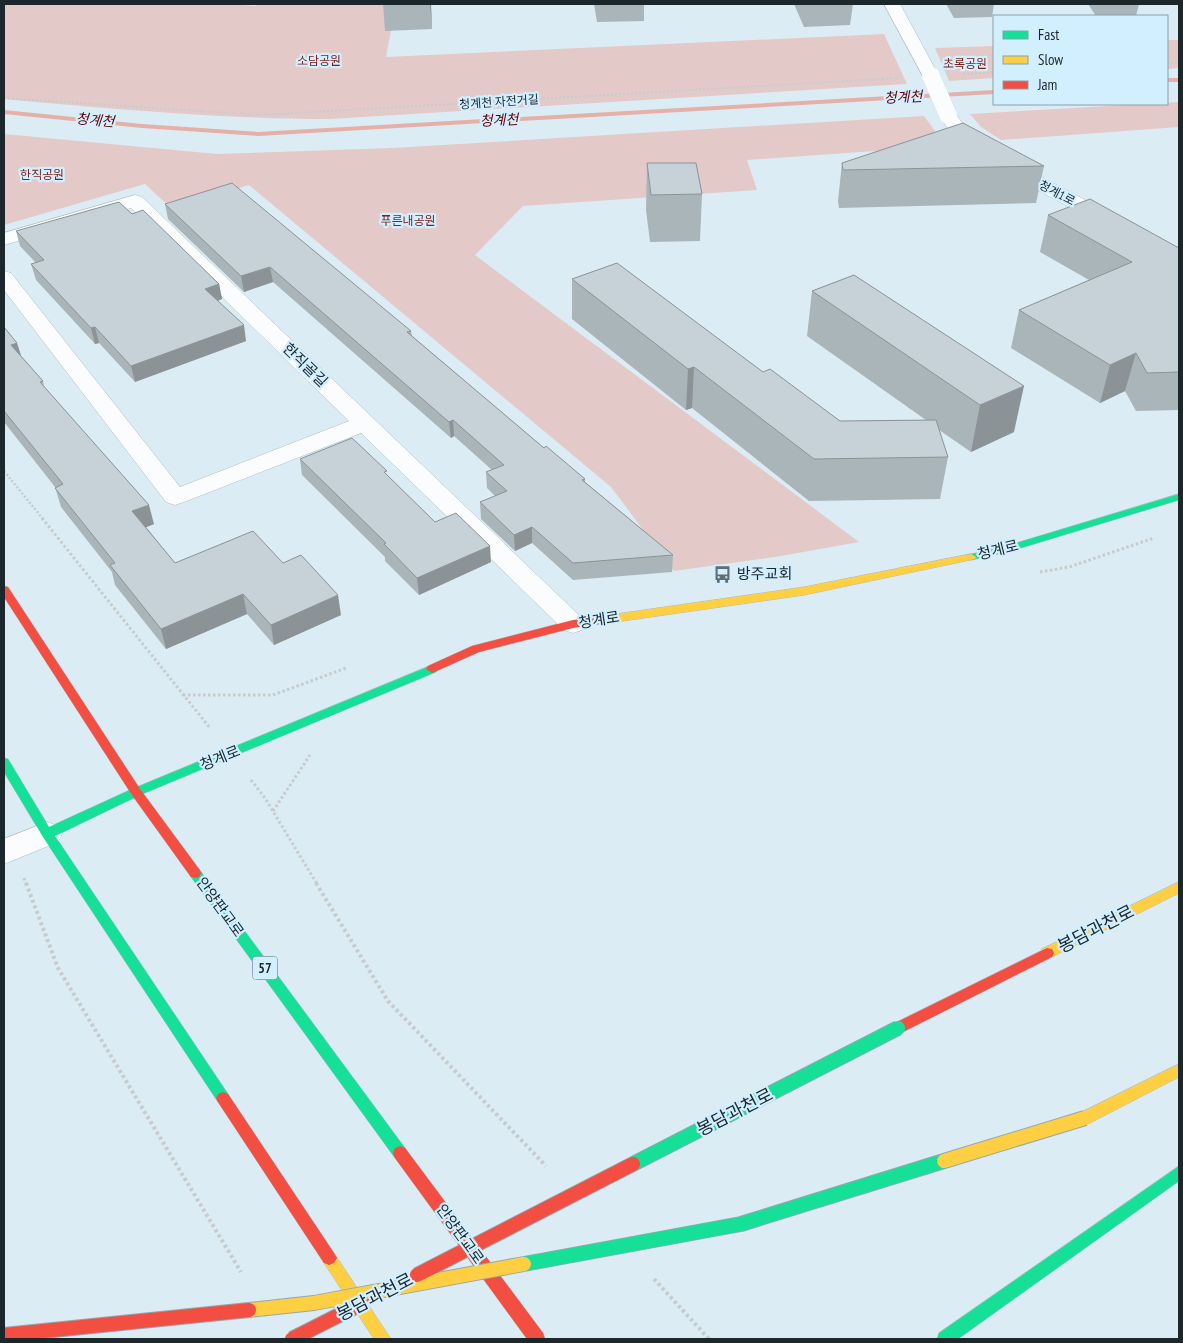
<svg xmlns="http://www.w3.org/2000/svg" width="1183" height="1343" font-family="'PT Sans Narrow','Noto Sans KR',sans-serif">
  <rect width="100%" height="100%" fill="#dcecf4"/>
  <path fill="#e3cac9" d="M4 4H229L256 6 257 4H396L386 57 884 34 907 84 330 119C221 119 113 109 4 99Z
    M1167 40H1179V68L1167 69Z
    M994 46V78L949 81 935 48Z
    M1179 102V127L1001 140 981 127 970 114Z
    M924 116 946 146 747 160 757 190 523 206 475 255 859 542 781 556 674 571 611 487 249 185 172 209 145 184 4 225V134L217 154 392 148Z"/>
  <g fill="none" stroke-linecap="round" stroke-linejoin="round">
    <path fill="#e6b0a9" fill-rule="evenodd" d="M1167 78H1179V82H1167Z
      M994 90V94L258 136 142 128 4 114V110L142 124 258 132Z"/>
    <defs>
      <path id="street" d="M884 4H900L939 76 937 80H925Z
        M948 110 954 111 974 141 1179 250V264L1172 262 961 149 939 115 942 111Z
        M135 195 142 197 582 618 586 624 582 630 573 633 564 630 361 433 184 502 175 505 166 502 4 290V271L11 273 180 487 349 421 131 208 4 245V233Z
        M47 822 58 826 62 834 58 842 4 864V839Z"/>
      <path id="fast" d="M1179 494V500L1008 552 971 560 966 557 967 555 1003 547Z
        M432 665 438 669 436 672 140 795 55 836 228 1094 230 1098 228 1102 223 1104 218 1102 43 837 4 772V758L8 759 49 827 132 789Z
        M195 868 199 869 405 1148 407 1153 405 1158 400 1160 395 1158 191 877 189 873 191 869Z
        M1179 1166V1181L958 1339H937L939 1333Z"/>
      <path id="slow" d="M971 554 976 557 975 559 804 595 602 624 597 620 602 616 804 587Z
        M1179 882V893L1052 957 1047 958 1042 957 1040 953 1042 949Z
        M1179 1064V1077L1090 1123 1085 1124 1080 1123 1078 1118 1080 1113Z
        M329 1251 334 1253 391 1339H374L324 1263 321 1258 324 1253Z"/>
      <path id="jam" d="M4 586 8 587 140 789 199 869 201 873 199 877 195 878 191 877 132 795 4 597Z
        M602 616 606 617 607 620 606 623 573 628 479 652 432 673 426 669 428 666 472 646 573 620Z
        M1047 948 1052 949 1054 953 1052 957 903 1032 898 1034 893 1032 891 1028 893 1024Z
        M223 1092 228 1094 334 1253 337 1258 334 1263 329 1265 324 1263 218 1102 216 1098 218 1094Z
        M400 1146 405 1148 543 1333 545 1339H527L395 1158 393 1153 395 1148Z"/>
    </defs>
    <use href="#street" stroke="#b0bcc2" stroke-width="1"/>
    <use href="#fast" stroke="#b0bcc2" stroke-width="1"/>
    <use href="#slow" stroke="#b0bcc2" stroke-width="1"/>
    <use href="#jam" stroke="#b0bcc2" stroke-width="1"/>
    <path stroke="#c6ccce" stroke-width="2" stroke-dasharray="2 2" stroke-linecap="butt" d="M1167 63 1179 62
      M963 74 994 72
      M4 98 260 115 899 78"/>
    <path stroke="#c6ccce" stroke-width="2.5" stroke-dasharray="2 2" stroke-linecap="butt" d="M4 471 43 519"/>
    <path stroke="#c6ccce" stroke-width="3" stroke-dasharray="2.5 2.5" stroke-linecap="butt" d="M42 518 210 728
      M1040 572 1069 567 1154 538
      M183 695H273L346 668
      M251 780 265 798 317 884
      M273 811 310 755
      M24 878 26 884"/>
    <path stroke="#c6ccce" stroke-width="4" stroke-dasharray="3 3" stroke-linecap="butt" d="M26 883 58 968 241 1272
      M316 883 388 1001 546 1166
      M654 1279 709 1339"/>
    <use href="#street" fill="#fafcfd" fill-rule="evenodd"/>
    <use href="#fast" fill="#16e098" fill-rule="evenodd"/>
    <use href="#slow" fill="#ffcf43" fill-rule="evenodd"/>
    <use href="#jam" fill="#f24e42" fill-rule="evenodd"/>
    <defs>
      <path id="street-bridge" d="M931 76 948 115"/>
      <path id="fast-bridge" d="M633 1164 898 1028
        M524 1264 741 1224 944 1161"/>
      <path id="slow-bridge" d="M944 1161 1085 1118
        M249 1310 314 1303 524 1264"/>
      <path id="jam-bridge" d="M417 1275 633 1164
        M4 1335 249 1310
        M292 1339 363 1303"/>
    </defs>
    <use href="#street-bridge" stroke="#b0bcc2" stroke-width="18" stroke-linecap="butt"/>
    <use href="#fast-bridge" stroke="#93a7b0" stroke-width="16" stroke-linecap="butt"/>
    <use href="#slow-bridge" stroke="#93a7b0" stroke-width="16" stroke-linecap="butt"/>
    <use href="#jam-bridge" stroke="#93a7b0" stroke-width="16" stroke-linecap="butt"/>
    <use href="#street-bridge" stroke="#fafcfd" stroke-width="18"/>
    <use href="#fast-bridge" stroke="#16e098" stroke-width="14"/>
    <use href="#slow-bridge" stroke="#ffcf43" stroke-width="14"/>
    <use href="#jam-bridge" stroke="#f24e42" stroke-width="14"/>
  </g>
  <path fill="#aab5ba" d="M383 4H431L432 29 385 31Z
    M594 4H644V21L597 22Z
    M794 4H853L850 25 804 27Z
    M946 4H994L992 17 954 18Z
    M1088 4H1139L1136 16H1096Z
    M647 163 702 194 700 241 650 242 646 210Z
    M842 163 1044 166 1036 203 839 208 838 201Z
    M165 204 411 331 412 336 544 448 585 479V482L673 555 672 572 573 580 532 543 515 551 481 519 480 502 495 496 487 488 486 472 492 470 454 436 451 438 273 282 244 292 168 219Z
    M132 214 219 284 222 299 218 301 246 341 135 382 99 343 95 344 36 280 31 264 36 263 20 246 16 231Z
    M1048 215 1179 248V410L1136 411 1125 391 1100 403 1011 348 1019 310 1089 280 1040 252Z
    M854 275 1014 432 971 452 939 430 948 457 940 499 809 501 692 408 686 410 572 319V279L763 372 840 421 926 420 807 336 812 291Z
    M4 327 17 343 21 356 43 381 44 386 154 524 146 527 175 563H283L341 615 274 645 247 614 166 649 115 585 112 572 61 507 55 487 4 422Z
    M300 459 388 476 435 522 491 562 419 595 385 561V557L302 475Z"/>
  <path fill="#8b9397" d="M430 4H431L432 29Z
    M270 267 273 282 244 292 241 276Z
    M219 284 222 299 208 304 205 289Z
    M244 325 246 341 135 382 131 366Z
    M95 327 99 343 95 344 91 328Z
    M17 343 23 362 11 345Z
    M1136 353 1125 391 1100 403 1110 365Z
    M694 367 692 408 686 410 688 369Z
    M1024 386 1014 432 971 452 980 405Z
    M453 420 454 436 451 438 449 422Z
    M149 505 154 524 137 531 132 511Z
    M532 527V543L515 551 514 535Z
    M490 546 491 562 419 595 417 578Z
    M243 594 247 614 166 649 161 629Z
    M338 595 341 615 274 645 271 625Z"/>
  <path fill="#c6d2d8" stroke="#8b9397" d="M963 123 1044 166 843 170 842 163Z
    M647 163H696L702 194 651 195Z
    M232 183 411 331 407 332 544 448 546 446 585 479 582 480 673 555 573 563 532 527 514 535 480 502 507 491 486 472 504 465 453 420 449 422 270 267 241 276 165 204Z
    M1090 199 1179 248V372L1147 373 1136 353 1110 365 1019 310 1132 262 1048 215Z
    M119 202 132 214 143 210 219 284 205 289 244 325 131 366 95 327 91 328 31 264 44 260 16 231Z
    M617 263 763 372 770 369 840 421 936 420 948 457 814 459 694 367 688 369 572 279Z
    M854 275 1024 386 980 405 812 291Z
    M4 327 17 343 11 345 43 381 40 382 149 505 132 511 175 563 253 531 283 563 301 555 338 595 271 625 243 594 161 629 110 565 115 563 55 488 63 484 4 411Z
    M352 438 387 471 384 472 435 522 456 513 490 546 417 578 384 544 386 543 300 459Z"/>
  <defs>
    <symbol id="bus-bare" viewBox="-9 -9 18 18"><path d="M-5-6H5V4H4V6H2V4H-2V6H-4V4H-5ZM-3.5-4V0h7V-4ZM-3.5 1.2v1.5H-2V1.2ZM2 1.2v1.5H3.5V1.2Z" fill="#5f6c72" stroke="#d2efff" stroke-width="2.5" paint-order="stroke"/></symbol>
  </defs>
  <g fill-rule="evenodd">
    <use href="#bus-bare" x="710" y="562" width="25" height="25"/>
  </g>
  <g text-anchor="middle" stroke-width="4.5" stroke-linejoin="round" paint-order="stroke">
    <g font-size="12" fill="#822018" stroke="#d2efff">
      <text x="319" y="65">소담공원</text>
      <text x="965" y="68">초록공원</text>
      <text x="42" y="179">한직공원</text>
      <text x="408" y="225">푸른내공원</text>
    </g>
    <g font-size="12" fill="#1c272c" stroke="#d2efff">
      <text transform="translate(499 102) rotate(-4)" y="4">청계천 자전거길</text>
      <text transform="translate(1057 193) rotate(28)" y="4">청계1로</text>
    </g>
    <g font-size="14" font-style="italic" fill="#680000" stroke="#d2efff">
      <text transform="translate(903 97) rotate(-3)" y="5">청계천</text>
      <text transform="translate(95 120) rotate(5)" y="5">청계천</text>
      <text transform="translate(499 120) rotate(-3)" y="5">청계천</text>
    </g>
    <rect fill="#d2efff" stroke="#53636b" stroke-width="1" x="252.5" y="956.5" width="25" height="23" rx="4"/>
    <g font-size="14" font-weight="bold" fill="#1c272c">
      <text x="265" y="973">57</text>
    </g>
    <g font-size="15" fill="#1c272c" stroke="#d2efff">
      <text transform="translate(305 365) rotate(44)" y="5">한직골길</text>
      <text transform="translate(998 550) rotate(-14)" y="5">청계로</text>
      <text transform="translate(599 620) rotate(-9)" y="5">청계로</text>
      <text transform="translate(220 758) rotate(-22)" y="5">청계로</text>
      <text transform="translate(220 907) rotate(54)" y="5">안양판교로</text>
      <text transform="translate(460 1234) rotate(54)" y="5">안양판교로</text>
    </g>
    <g font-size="15" fill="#1c272c" stroke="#d2efff" text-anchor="start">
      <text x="737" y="579">방주교회</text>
    </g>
    <g font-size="18" fill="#1c272c" stroke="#d2efff">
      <text transform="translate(1096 929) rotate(-27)" y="6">봉담과천로</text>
      <text transform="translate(735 1112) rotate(-27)" y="6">봉담과천로</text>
      <text transform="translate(375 1297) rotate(-27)" y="6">봉담과천로</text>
    </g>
  </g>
  <rect width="1183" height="1343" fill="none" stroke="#1c272c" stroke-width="10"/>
  <rect x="993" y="15" width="175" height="90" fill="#d2efff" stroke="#899fab"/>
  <rect x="1003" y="31" width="25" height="8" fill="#16e098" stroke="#899fab"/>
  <text x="1038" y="40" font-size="15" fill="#1c272c">Fast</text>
  <rect x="1003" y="56" width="25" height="8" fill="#ffcf43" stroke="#899fab"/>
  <text x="1038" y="65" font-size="15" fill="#1c272c">Slow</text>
  <rect x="1003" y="81" width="25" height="8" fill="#f24e42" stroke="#899fab"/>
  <text x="1038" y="90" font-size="15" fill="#1c272c">Jam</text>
</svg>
